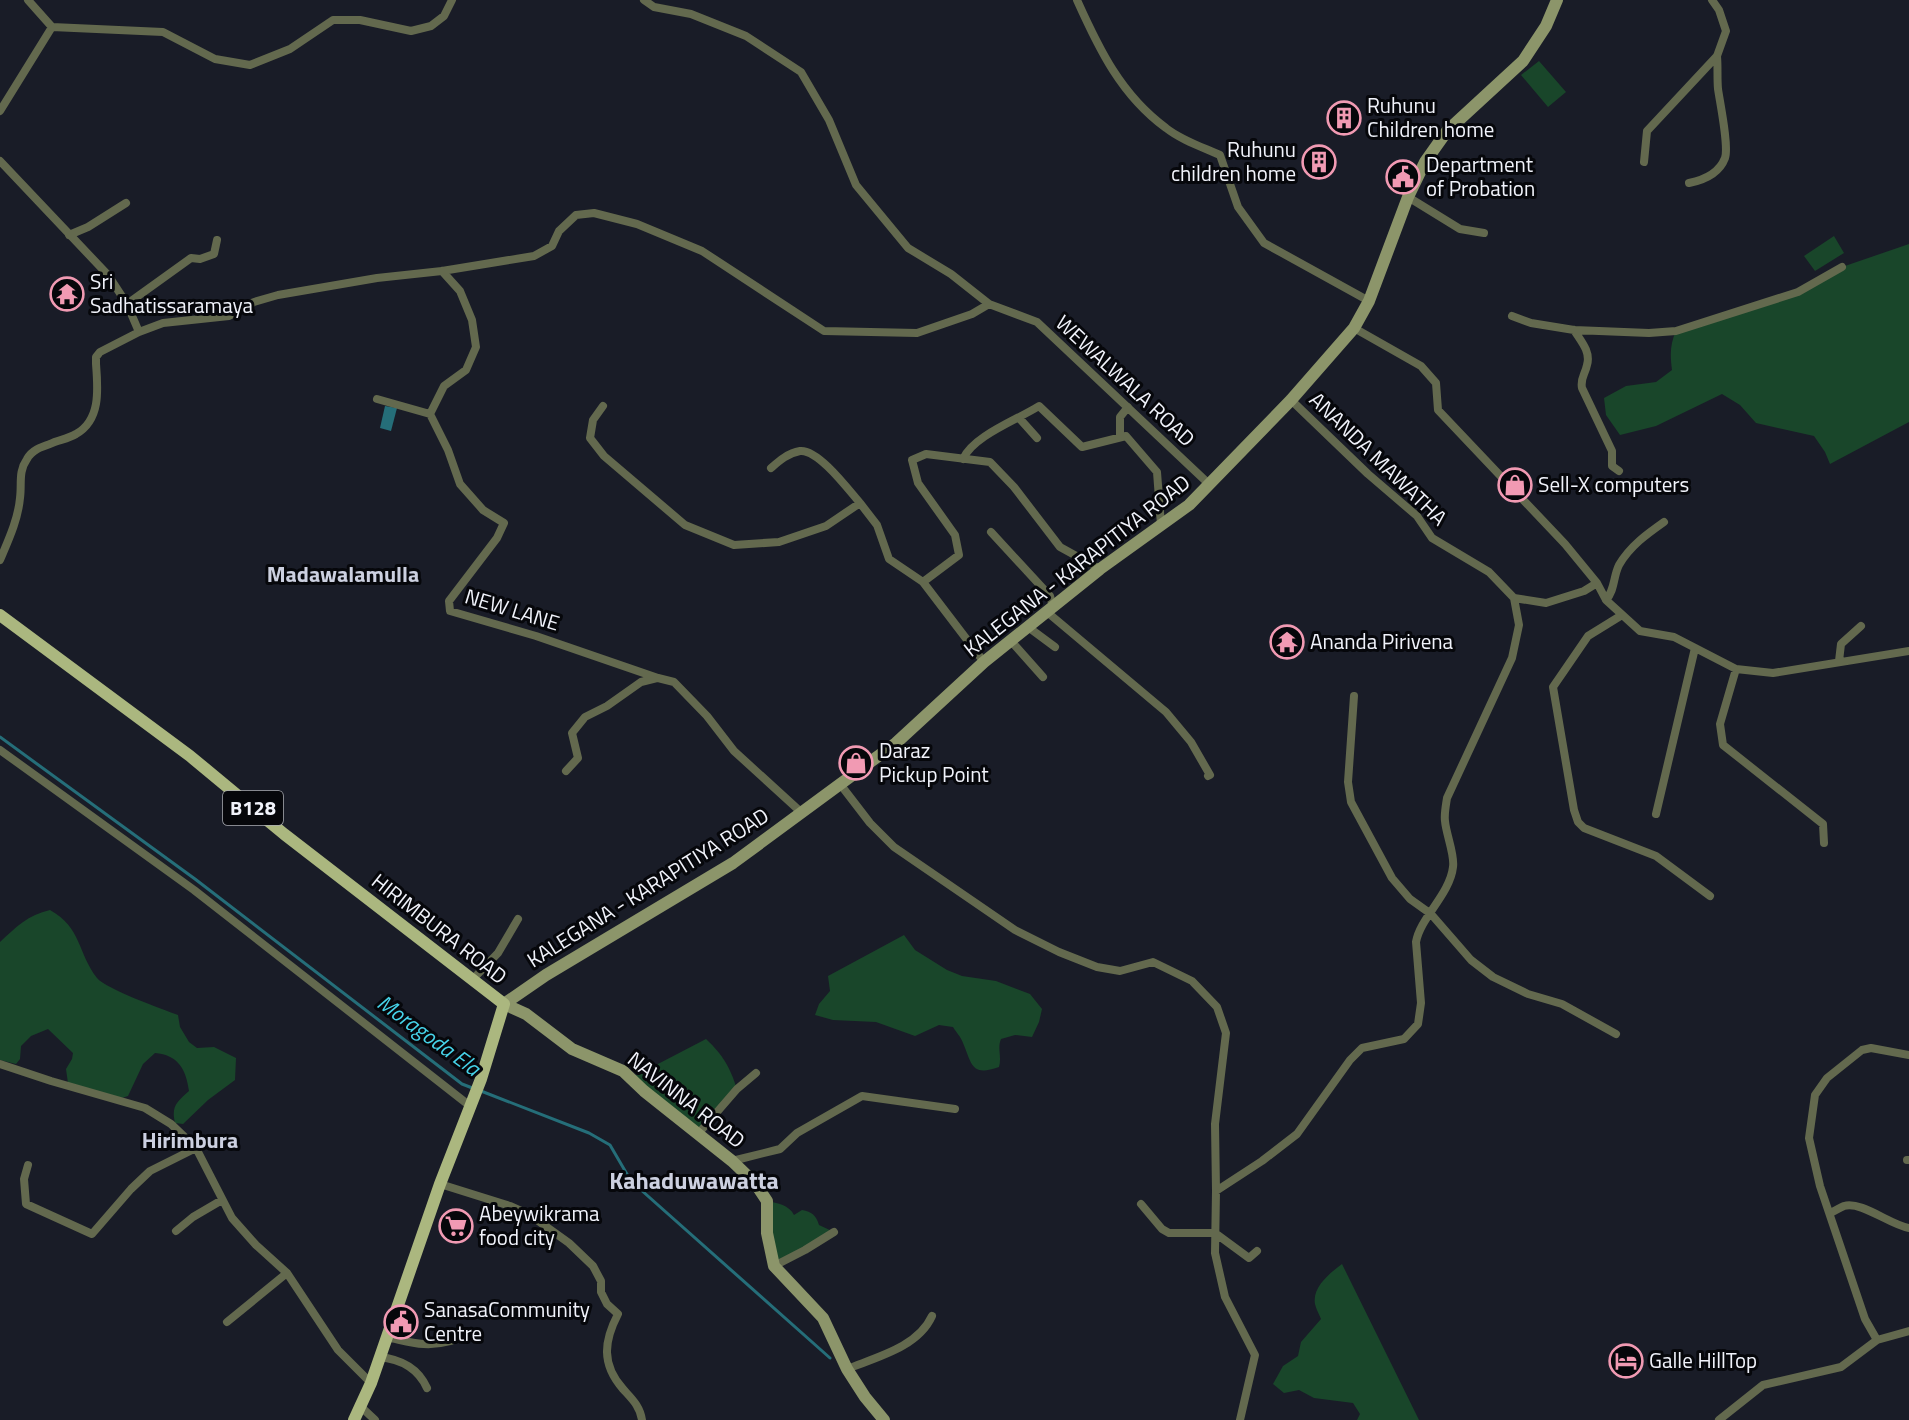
<svg xmlns="http://www.w3.org/2000/svg" width="1909" height="1420" font-family="'Titillium Web',sans-serif">
  <rect width="100%" height="100%" fill="#191c27"/>
  <path fill="#19462a" d="M1539 61 1566 92 1548 107 1521 75Z
    M1834 236 1844 253 1815 271 1804 256Z
    M1909 244V422L1830 464 1825 452 1814 436 1756 423 1740 405 1722 394 1656 426 1620 435 1606 415 1604 398 1626 386 1656 382 1672 370C1670 355 1670 344 1676 331L1798 292 1842 267Z
    M50 910C82 928 77 952 97 978 106 989 162 1009 178 1015L180 1027 189 1042 197 1048 214 1047 236 1058 235 1080 208 1100 183 1124 175 1123C171 1106 177 1102 189 1091 186 1069 178 1055 155 1053L143 1064 128 1096 122 1098 68 1083 66 1069 72 1059 73 1053 48 1029 31 1036 21 1046 20 1059 16 1064 0 1060V942C16 927 28 915 50 910Z
    M904 935 915 950 947 970 962 976 996 981 1030 994 1042 1009 1039 1022 1032 1037 1015 1035 1001 1039C997 1048 1002 1057 999 1067 971 1077 972 1064 963 1043 961 1037 956 1032 953 1027L939 1025 915 1036 876 1022 833 1020 815 1015 819 1004 830 991 828 976Z
    M706 1039C723 1055 730 1067 737 1089L699 1134 631 1078Z
    M767 1201C778 1203 789 1205 794 1215L802 1210C812 1212 816 1215 819 1225L834 1232 774 1266Z
    M1342 1264 1419 1420H1357L1360 1414 1353 1403 1314 1398 1299 1390 1284 1393 1273 1384 1283 1366 1298 1356 1301 1342 1321 1319C1319 1314 1316 1309 1315 1304 1312 1287 1330 1273 1342 1264Z"/>
  <path fill="#256e79" d="M385 406 397 408 391 431 380 428Z"/>
  <g fill="none" stroke-linecap="round" stroke-linejoin="round">
    <path stroke="#256e79" stroke-width="3" d="M0 737 195 879 462 1084 475 1089
      M481 1091 589 1133 610 1145 631 1181 830 1358"/>
    <path stroke="#63694e" stroke-width="8" d="M28 0 52 27 163 32 215 59 250 65 290 49 333 20H360L411 31 431 26 444 16 452 0
      M644 0 654 7 691 14 746 36 801 72 829 120 856 185 908 248 951 274 989 304 1037 322 1210 485
      M1077 0C1099 49 1121 95 1166 128 1181 140 1202 147 1220 155L1238 207 1264 243 1369 301
      M0 111 52 27
      M0 161 108 275 127 304 139 332
      M1644 162 1647 131 1717 56 1726 31 1719 10 1712 0
      M1689 183C1704 180 1719 174 1725 158 1729 146 1720 103 1718 89 1717 78 1718 67 1717 56
      M1408 197 1460 229 1484 233
      M69 235 88 227 126 203
      M442 271 460 291 472 320 476 347 466 370 444 386 430 414 448 450 460 484 483 510 504 523 497 538 449 601 450 611 536 636 658 678 674 682 707 716 734 751 802 813
      M127 304 191 258 200 259 214 254 217 240
      M1512 316 1531 323 1574 330 1649 333 1676 331 1798 292 1842 267
      M1354 328 1421 366 1436 383 1438 410 1565 544 1597 583 1606 600 1640 631 1674 637 1736 669 1773 673 1909 651
      M1574 330C1581 341 1591 352 1587 365 1585 375 1580 378 1582 388L1612 451V466L1619 471
      M377 399 430 414
      M1291 400 1368 474 1417 516 1432 538 1489 572 1514 598 1546 603 1584 591 1597 583
      M603 406 593 420 590 438 604 456 685 525 734 545 779 542 826 526 860 503 877 525 889 559 923 582 959 555 955 535 918 483 912 460 926 454 990 462 1014 487 1060 547 1100 569
      M1020 419 1037 438
      M1120 437V417L1128 407
      M963 459C973 436 1017 420 1039 406L1082 447 1126 436 1157 472 1161 525
      M771 468C779 461 788 453 800 451 818 449 848 489 860 503
      M991 532 1050 596 1053 607
      M0 560C8 541 18 520 20 498 22 483 18 472 27 459 32 450 41 447 50 444 58 440 68 439 76 434 101 420 98 389 96 364V357L100 352 139 332 163 323 229 316 254 302 278 295 377 278 442 271 534 256 552 246 559 231 576 215 594 213 637 224 702 251 824 331 917 333 972 314 989 304
      M923 582 984 662
      M1606 600C1615 590 1613 577 1619 565 1630 546 1647 534 1664 522
      M1047 612 1166 712 1191 742 1210 775 1208 776
      M1622 615 1588 636 1553 687 1574 810 1578 822 1584 828 1656 856 1710 896
      M1028 627 1055 647
      M1011 641 1043 677
      M1839 661 1841 644 1861 626
      M1736 669 1720 724 1723 745 1823 824 1824 843
      M1354 696 1348 782 1351 802 1392 878 1410 899 1431 914 1471 960 1493 977 1528 994 1562 1004 1616 1034
      M0 750 194 890 470 1106
      M566 771 578 758 572 733 585 717 607 706 641 682 657 678
      M840 784 870 823 894 847 1015 930 1059 952 1097 967 1120 971 1153 962 1192 981 1217 1007 1226 1033 1215 1124 1216 1191
      M1656 814 1695 648
      M473 979 498 953 518 919
      M0 1064 51 1081 145 1108 171 1124 196 1148 232 1218 256 1245 287 1273 338 1350 371 1383
      M698 1134 737 1089 756 1073
      M1907 1160H1909
      M732 1161 780 1149 797 1133 862 1096 955 1109
      M28 1165 24 1179 26 1204 92 1234 131 1189 150 1171 196 1148
      M440 1184 510 1206 530 1215 569 1243 593 1266 601 1281V1292L607 1304 618 1314C604 1341 601 1364 623 1389 632 1399 640 1406 642 1420
      M1141 1204 1162 1229 1169 1233H1215L1249 1258 1257 1251
      M1830 1213C1835 1211 1839 1208 1844 1206 1862 1201 1890 1225 1909 1228
      M176 1231 193 1217 222 1200
      M774 1266 805 1250 834 1232
      M227 1322 287 1273
      M386 1337C411 1342 425 1348 451 1341
      M1877 1340 1865 1319 1820 1186 1809 1138 1815 1095 1827 1078 1862 1050 1871 1048 1909 1055
      M379 1357C400 1359 418 1368 427 1388
      M847 1369C877 1357 918 1347 932 1316
      M359 1405 375 1420
      M1240 1420 1255 1355 1225 1297 1215 1253 1216 1191 1262 1161 1297 1134 1350 1060 1362 1048 1404 1039 1418 1024 1421 1003 1416 942C1420 918 1450 894 1453 867 1455 855 1446 834 1445 821 1444 814 1446 805 1447 798L1512 658 1519 625 1514 598
      M1719 1420 1763 1385 1841 1367 1877 1340 1909 1331"/>
    <path stroke="#8c956a" stroke-width="12" d="M884 1420 865 1397 847 1369 823 1318 774 1266 767 1233V1201L755 1183 732 1161 644 1091 623 1071 572 1049 526 1014 504 1004 546 975 733 863 896 743 984 662 1100 569 1189 505 1291 400 1354 328 1369 301 1408 197 1425 162 1447 131 1523 61 1546 26 1557 0"/>
    <path stroke="#abb77f" stroke-width="12" d="M0 615 190 756 284 834 504 1004 481 1079 440 1184 371 1383 354 1420"/>
  </g>
  <defs>
    <symbol id="building-ring" viewBox="-11 -11 22 22"><circle r="9.5" fill="#06070b" stroke="#f19ab3" stroke-width="1.5"/><path d="M-4-6H4V6H1V3H-1V6H-4ZM-2.5-4.3h1.7v1.8h-1.7ZM.8-4.3h1.7v1.8H.8ZM-2.5-1h1.7V.8h-1.7ZM.8-1h1.7V.8H.8Z" fill="#f19ab3"/></symbol>
    <symbol id="civic-ring" viewBox="-11 -11 22 22"><circle r="9.5" fill="#06070b" stroke="#f19ab3" stroke-width="1.5"/><path d="M-.6-6.5H3V-4.5H.6V-3L4-1V1h2V6H-6V1h2V-1L-.6-3ZM-1.2 2.5V6h2.4V2.5Z" fill="#f19ab3"/></symbol>
    <symbol id="temple-ring" viewBox="-11 -11 22 22"><circle r="9.5" fill="#06070b" stroke="#f19ab3" stroke-width="1.5"/><path d="M0-6L5-2H3V0L6.5 2.5H4V6H1.5V3h-3V6H-4V2.5H-6.5L-3 0V-2H-5Z" fill="#f19ab3"/></symbol>
    <symbol id="shop-ring" viewBox="-11 -11 22 22"><circle r="9.5" fill="#06070b" stroke="#f19ab3" stroke-width="1.5"/><path d="M-5-2.5h2.3a2.7 3.5 0 0 1 5.4 0H5L5.5 6h-11ZM-1.5-2.5h3a1.5 2.3 0 0 0-3 0Z" fill="#f19ab3"/></symbol>
    <symbol id="supermarket-ring" viewBox="-11 -11 22 22"><circle r="9.5" fill="#06070b" stroke="#f19ab3" stroke-width="1.5"/><path d="M-6-5.5h2.5l.6 2H6L4.5 2H-2.5L-4.4-4H-6ZM-1.5 3.2a1.3 1.3 0 1 0 .1 0ZM3 3.2a1.3 1.3 0 1 0 .1 0Z" fill="#f19ab3"/></symbol>
    <symbol id="hotel-ring" viewBox="-11 -11 22 22"><circle r="9.5" fill="#06070b" stroke="#f19ab3" stroke-width="1.5"/><path d="M-6-4.5h1.5V1H6V5H4.5V3h-9V5H-6ZM-4 0a1.8 1.8 0 1 1 3.6 0ZM.5 0V-2.5h3Q6-2.5 6 0Z" fill="#f19ab3"/></symbol>
  </defs>
  <g fill-rule="evenodd">
    <use href="#building-ring" x="1325" y="99" width="38" height="38"/>
    <use href="#building-ring" x="1300" y="143" width="38" height="38"/>
    <use href="#civic-ring" x="1384" y="158" width="38" height="38"/>
    <use href="#temple-ring" x="48" y="275" width="38" height="38"/>
    <use href="#shop-ring" x="1496" y="466" width="38" height="38"/>
    <use href="#temple-ring" x="1268" y="623" width="38" height="38"/>
    <use href="#shop-ring" x="837" y="744" width="38" height="38"/>
    <use href="#supermarket-ring" x="437" y="1207" width="38" height="38"/>
    <use href="#civic-ring" x="382" y="1303" width="38" height="38"/>
    <use href="#hotel-ring" x="1607" y="1342" width="38" height="38"/>
  </g>
  <g text-anchor="middle" stroke-width="6" stroke-linejoin="round" paint-order="stroke">
    <rect fill="#06070b" stroke="#aaacb3" stroke-width="1.5" x="223" y="791" width="60" height="34" rx="4.5"/>
    <g font-size="20" font-weight="bold" fill="#f1f3fb">
      <text x="253" y="815">B128</text>
    </g>
    <g font-size="21" fill="#f1f3fb" stroke="#06070b" text-anchor="start">
      <text x="1367" y="113">Ruhunu<tspan x="1367" dy="24">Children home</tspan></text>
      <text x="1296" y="157" text-anchor="end">Ruhunu<tspan x="1296" dy="24">children home</tspan></text>
      <text x="1426" y="172">Department<tspan x="1426" dy="24">of Probation</tspan></text>
      <text x="90" y="289">Sri<tspan x="90" dy="24">Sadhatissaramaya</tspan></text>
      <text x="1538" y="492">Sell-X computers</text>
      <text x="1310" y="649">Ananda Pirivena</text>
      <text x="879" y="758">Daraz<tspan x="879" dy="24">Pickup Point</tspan></text>
      <text x="479" y="1221">Abeywikrama<tspan x="479" dy="24">food city</tspan></text>
      <text x="424" y="1317">SanasaCommunity<tspan x="424" dy="24">Centre</tspan></text>
      <text x="1649" y="1368">Galle HillTop</text>
    </g>
    <g font-size="21" fill="#f1f3fb" stroke="#06070b">
      <text transform="translate(1125 381) rotate(43)" y="7">WEWALWALA ROAD</text>
      <text transform="translate(1378 459) rotate(44)" y="7">ANANDA MAWATHA</text>
      <text transform="translate(1077 566) rotate(-38)" y="7">KALEGANA - KARAPITIYA ROAD</text>
      <text transform="translate(512 610) rotate(17)" y="7">NEW LANE</text>
      <text transform="translate(648 888) rotate(-32)" y="7">KALEGANA - KARAPITIYA ROAD</text>
      <text transform="translate(439 929) rotate(38)" y="7">HIRIMBURA ROAD</text>
      <text transform="translate(686 1100) rotate(38)" y="7">NAVINNA ROAD</text>
    </g>
    <g font-size="22" font-weight="bold" fill="#ccd0e0" stroke="#06070b">
      <text x="343" y="582">Madawalamulla</text>
      <text x="190" y="1148">Hirimbura</text>
    </g>
    <g font-size="22" font-style="italic" fill="#46d3e9" stroke="#06070b">
      <text transform="translate(429 1035) rotate(36)" y="8">Moragoda Ela</text>
    </g>
    <g font-size="24" font-weight="bold" fill="#ccd0e0" stroke="#06070b">
      <text x="694" y="1189">Kahaduwawatta</text>
    </g>
  </g>
</svg>
